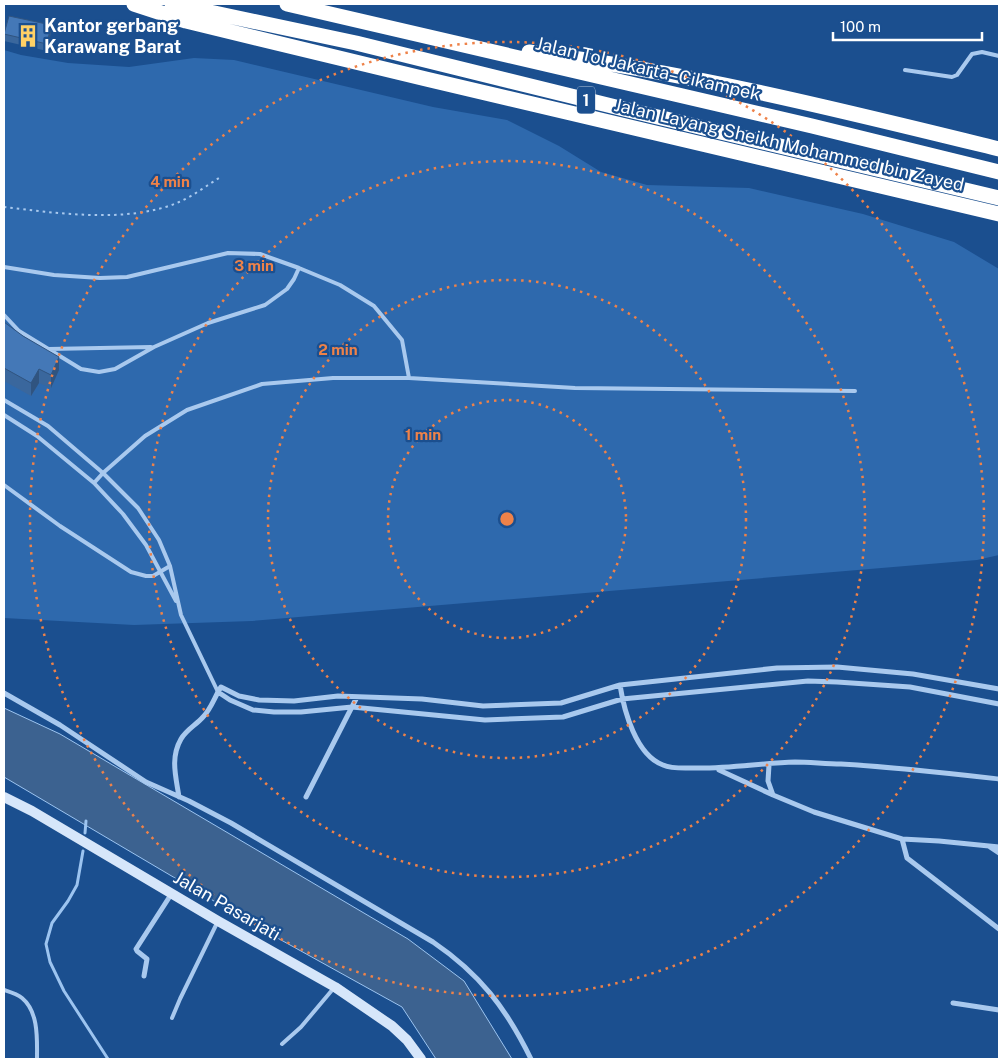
<svg xmlns="http://www.w3.org/2000/svg" width="1003" height="1063" font-family="'Public Sans',sans-serif">
  <rect width="100%" height="100%" fill="#1b4f8f"/>
  <path fill="#2e69ad" d="M4 50 21 55 68 63 129 67 194 58 234 60 433 107 507 120 559 146 601 172 647 185 749 188 863 214 954 242 999 269V555L977 560 252 621 134 625 4 618Z"/>
  <path fill="#3c6290" stroke="#9cc4f0" d="M4 708 60 734 408 939 464 981 512 1059H436L402 1007 263 930 4 777Z"/>
  <g fill="none" stroke-linecap="round" stroke-linejoin="round">
    <path stroke="#9cc4f0" stroke-width="3" d="M85 833 86 821
      M83 851 77 885 68 901 52 923 46 944 50 962 64 991 108 1059"/>
    <path stroke="#a9c9ee" stroke-width="2" stroke-dasharray="2.5 4" stroke-linecap="butt" d="M4 207C56 213 129 224 179 202 193 196 206 186 219 178"/>
    <path stroke="#a9c9ee" stroke-width="4" d="M905 70 952 77 957 75 972 54 982 52 999 56
      M4 267 54 275 100 278 127 277 228 253 260 254 299 268 340 285 374 306 402 340 409 378
      M4 315 19 331 81 369 99 372 115 369 154 347 208 323 265 305 287 289 294 279 299 268
      M49 349 151 347
      M4 400 48 426 103 473 138 508 159 540 170 566 181 615 218 692
      M4 415 37 436 94 483 123 514 146 545 176 601
      M94 483 103 473 145 436 187 410 262 384 333 378H409L575 388 855 391
      M4 485 60 526 131 572 146 576H153L170 566
      M4 990C10 992 17 994 22 998 39 1012 37 1040 37 1059
      M172 1018 180 999 218 921
      M282 1044 301 1027 333 989"/>
    <path stroke="#a9c9ee" stroke-width="5" d="M620 685C624 711 636 755 663 765 672 769 683 768 693 768 727 769 761 763 795 762 810 762 826 764 841 764 894 767 946 773 999 779
      M218 692 230 700 253 710 274 712H301L352 707 485 720 563 717 622 699 808 681 837 682 910 687 999 704
      M4 693 60 725 146 782 189 801 231 823 433 942C480 974 506 1008 531 1059
      M769 765 768 781 773 795
      M719 770 773 795 814 812 902 839 907 858 999 929
      M179 797C176 777 170 758 181 739 186 730 196 725 203 717 211 709 215 696 221 687L239 696 259 700 294 701 338 696 422 699 483 706 561 703 620 685 777 668 837 667 913 674 999 689
      M306 797 357 697
      M902 839 939 841 999 847
      M990 847 999 853
      M144 976 147 959 137 951 136 949 172 893
      M953 1003 999 1010"/>
    <path stroke="#d6e6fa" stroke-width="10" d="M4 797 32 811 218 921 335 987 392 1026 407 1040 421 1059"/>
    <path stroke="#fff" stroke-width="15" d="M134 4 186 21 426 79 999 214
      M172 4 356 43 624 109 999 198
      M287 4 812 126 999 172
      M529 52C688 72 844 111 999 149"/>
  </g>
  <path fill="#3a679d" d="M51 32 47 51 4 41V34Z
    M4 322 59 370 51 388 39 383 31 396 4 381Z"/>
  <path fill="#305480" d="M51 25V32L47 51V44Z
    M59 357V370L51 388V375Z
    M39 369V383L31 396V383Z"/>
  <path fill="#4478b7" stroke="#305480" d="M9 16 51 25 47 44 4 34Z
    M4 322 23 336 59 357 51 375 39 369 31 383 4 368Z"/>
  <g fill="none" stroke="#ee8249" stroke-width="2.5" stroke-dasharray="2.5 5">
    <circle cx="507" cy="519" r="119"/>
    <circle cx="507" cy="519" r="239"/>
    <circle cx="507" cy="519" r="358"/>
    <circle cx="507" cy="519" r="477"/>
  </g>
  <defs>
    <symbol id="building-bare" viewBox="-9 -9 18 18"><path d="M-4-6H4V6H1V3H-1V6H-4ZM-2.5-4.3h1.7v1.8h-1.7ZM.8-4.3h1.7v1.8H.8ZM-2.5-1h1.7V.8h-1.7ZM.8-1h1.7V.8H.8Z" fill="#ffd166" stroke="#1b4f8f" stroke-width="2.5" paint-order="stroke"/></symbol>
  </defs>
  <g fill-rule="evenodd">
    <use href="#building-bare" x="12" y="20" width="32" height="32"/>
  </g>
  <g text-anchor="middle" stroke-width="4.5" stroke-linejoin="round" paint-order="stroke">
    <rect fill="#1b4f8f" stroke="#bbcadd" stroke-width="1" x="577" y="86.5" width="18" height="27" rx="4"/>
    <g font-size="16" font-weight="bold" fill="#fff">
      <text x="586" y="106">1</text>
    </g>
    <g font-size="18" font-weight="bold" fill="#fff" stroke="#1b4f8f" text-anchor="start">
      <text x="44" y="32">Kantor gerbang<tspan x="44" dy="21">Karawang Barat</tspan></text>
    </g>
    <g font-size="18" fill="#fff" stroke="#1b4f8f">
      <text transform="translate(648 69) rotate(13)" y="6">Jalan Tol Jakarta–Cikampek</text>
      <text transform="translate(789 145) rotate(13)" y="6">Jalan Layang Sheikh Mohammed bin Zayed</text>
      <text transform="translate(227 906) rotate(30)" y="6">Jalan Pasarjati</text>
    </g>
  </g>
  <circle cx="507" cy="519" r="8" fill="#ee8249" stroke="#1b4f8f" stroke-width="2.5"/>
  <g font-size="15" text-anchor="middle" font-weight="bold" fill="#ee8249" stroke="#1b4f8f" stroke-width="4.5" stroke-linejoin="round" paint-order="stroke">
    <text x="170" y="187">4 min</text>
    <text x="254" y="271">3 min</text>
    <text x="338" y="355">2 min</text>
    <text x="423" y="440">1 min</text>
  </g>
  <rect width="1003" height="1063" fill="none" stroke="#ffffff" stroke-width="10"/>
  <path d="M833 32v8h149v-8" fill="none" stroke="#ffffff" stroke-width="2.5"/>
  <text x="840" y="32" font-size="15" fill="#ffffff" stroke="#1b4f8f" stroke-width="4" paint-order="stroke">100 m</text>
</svg>
